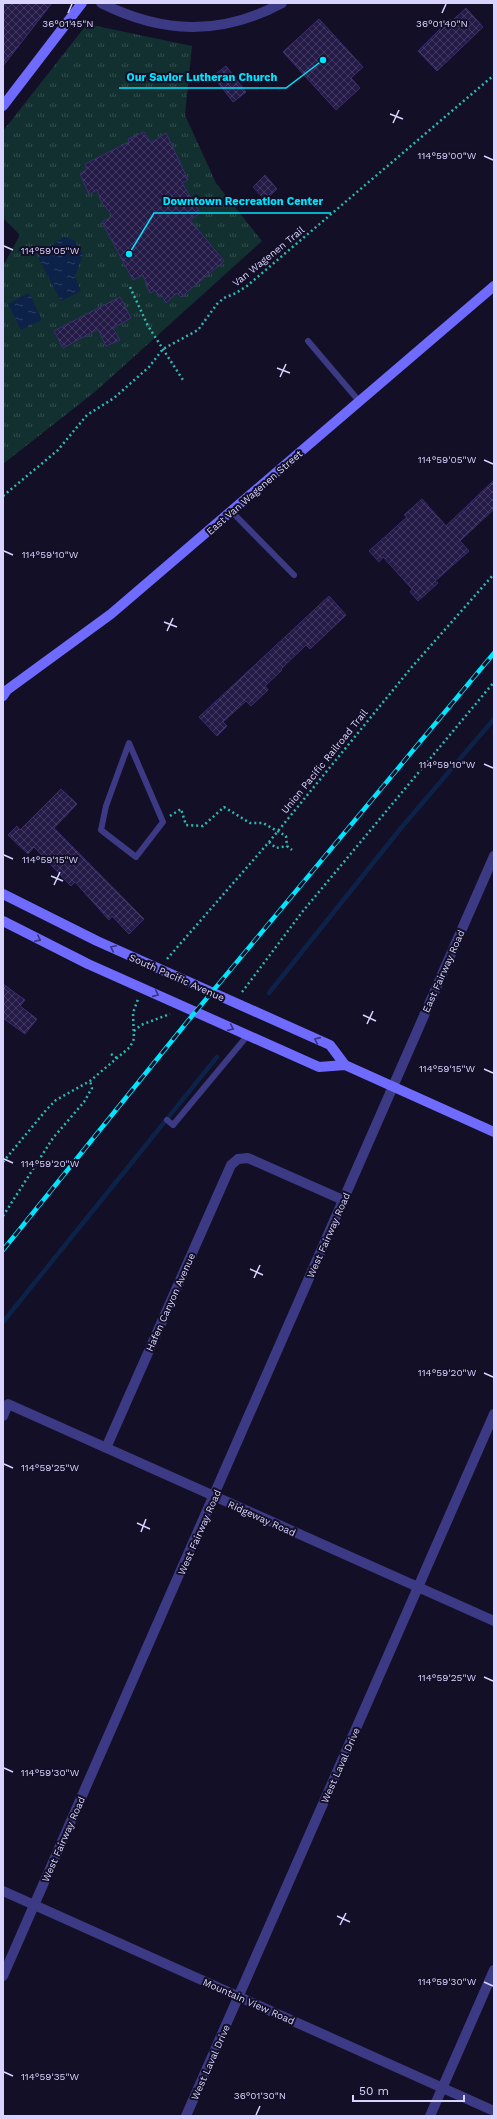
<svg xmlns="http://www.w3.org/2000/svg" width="497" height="2119" font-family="'Work Sans',sans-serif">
  <defs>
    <pattern id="park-tufts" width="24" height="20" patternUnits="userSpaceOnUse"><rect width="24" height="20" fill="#12302f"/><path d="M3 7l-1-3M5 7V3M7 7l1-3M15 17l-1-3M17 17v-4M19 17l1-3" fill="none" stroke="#344d4e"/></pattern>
    <pattern id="water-ripples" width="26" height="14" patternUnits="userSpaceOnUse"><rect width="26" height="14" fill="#0c2248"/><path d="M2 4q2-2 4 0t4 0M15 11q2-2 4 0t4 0" fill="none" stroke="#2f4163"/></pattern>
    <pattern id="building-cross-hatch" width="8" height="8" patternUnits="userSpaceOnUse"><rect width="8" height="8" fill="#241b47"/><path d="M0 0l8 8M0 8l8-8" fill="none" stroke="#433b63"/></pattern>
  </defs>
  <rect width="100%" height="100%" fill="#130f26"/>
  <path fill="url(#park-tufts)" d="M87 24 192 46 185 115 216 183 262 241 96 391 3 464V266L20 235 3 218V131Z"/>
  <path fill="url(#water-ripples)" d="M64 237 74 240 83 254 75 276 81 291 61 301 39 259 41 252Z
    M29 293 42 320 21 330 8 304Z"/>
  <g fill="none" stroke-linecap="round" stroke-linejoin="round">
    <path stroke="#0c2248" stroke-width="4.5" d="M269 993 401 828 494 719
      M3 1322 217 1057"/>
  </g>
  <path fill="url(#building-cross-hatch)" stroke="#3b2d73" d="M3 3H52L3 66Z
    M466 8 483 27 437 71 418 51 450 19 452 21Z
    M319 19 363 67 351 78 360 88 336 110 283 52Z
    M226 66 246 92 233 102 213 76Z
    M144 132 151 143 166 133 188 180 182 183 200 213 190 220 224 261 181 297 177 293 166 303 161 294 158 296 155 290 150 293 143 275 133 280 102 222 113 216 102 203 97 190 89 194 80 174 87 169 85 164 129 142 128 139Z
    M265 175 277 189 265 200 253 187Z
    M120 297 131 318 113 328 120 340 106 346 98 329 63 348 54 331Z
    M494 480V509L460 541 469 551 435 581 438 583 418 601 410 592 412 589 383 557 379 562 369 551 407 517 404 515 422 499 446 526Z
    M329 596 346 615 310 649 306 645 281 669 282 670 265 686 268 690 251 706 246 701 223 722 227 726 217 736 199 717Z
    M61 789 77 804 54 828 144 919 129 934 112 916 109 920 75 882 71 886 34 847 28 854 8 835 17 826 20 830Z
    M3 984 25 1000 20 1006 37 1019 25 1034 3 1018Z"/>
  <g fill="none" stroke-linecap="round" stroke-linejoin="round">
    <path stroke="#2fb8b0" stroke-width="2.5" stroke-dasharray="2 3" stroke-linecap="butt" d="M130 287 148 326 183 380
      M3 496 58 450 87 415 114 398 149 367 163 349 198 330 217 304 224 298 236 293 247 286 494 75
      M170 816 181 809 186 825 203 826 224 807 250 823H263L286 836 287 846 292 850
      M269 842 276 848 287 846
      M167 959 269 842 411 668 494 574
      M242 992 303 911 494 682
      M134 1031 141 1025 170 1014
      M111 1054 117 1058
      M3 1162 47 1109 56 1100 90 1081 130 1047 134 1039 133 1013 138 999
      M3 1216 53 1138 84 1102 92 1088 90 1081"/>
    <path stroke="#3d3a85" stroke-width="6" d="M308 341 359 401
      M231 511 294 575
      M129 743 163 822 136 857 101 830 106 806Z
      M167 1120 173 1125 248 1035"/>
    <path stroke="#3d3a85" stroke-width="10" d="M101 3C163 34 221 36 282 3
      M3 1416 8 1404 494 1621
      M106 1448 231 1165 238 1159 248 1158 343 1200
      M3 1891 494 2111
      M3 1976 494 856
      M186 2116 494 1414
      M430 2116 494 1970"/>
    <path stroke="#6f6bff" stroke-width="10" d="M3 106 82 3
      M3 696 7 690 111 614 494 286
      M3 894 97 941 330 1045 345 1065 494 1132
      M3 921 88 964 319 1067 345 1065"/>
    <defs>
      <path id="rail" d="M3 1250 187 1022 494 653"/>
    </defs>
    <use href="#rail" stroke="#00e5ff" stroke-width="4.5"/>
    <use href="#rail" stroke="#130f26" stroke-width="3" stroke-dasharray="9" stroke-linecap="butt"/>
  </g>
  <defs><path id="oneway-chevron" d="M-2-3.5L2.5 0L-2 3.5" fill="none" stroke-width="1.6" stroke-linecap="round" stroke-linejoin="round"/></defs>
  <g stroke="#38347d">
    <use href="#oneway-chevron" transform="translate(38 939) rotate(27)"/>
    <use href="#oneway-chevron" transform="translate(113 948) rotate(-155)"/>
    <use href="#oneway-chevron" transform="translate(156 994) rotate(24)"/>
    <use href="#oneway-chevron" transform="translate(231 1028) rotate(24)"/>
    <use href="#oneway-chevron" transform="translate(317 1040) rotate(-156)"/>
  </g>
  <path fill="none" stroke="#d9d4ff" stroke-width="1.5" d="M68 13 72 4M442 13 446 4M390 114 403 119M393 123 399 110M484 156 493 160M4 246 13 250M277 368 290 373M280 377 286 364M484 460 493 464M4 551 13 555M164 622 177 627M167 631 173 618M484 764 493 768M4 855 13 859M51 876 63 881M54 885 60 872M363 1015 376 1021M367 1024 373 1011M484 1069 493 1073M4 1159 13 1163M250 1269 263 1275M254 1278 260 1265M484 1373 493 1377M4 1464 13 1468M137 1523 150 1529M141 1532 146 1519M484 1677 493 1681M4 1768 13 1772M337 1916 350 1922M340 1925 346 1913M484 1982 493 1986M4 2072 13 2076M256 2115 260 2106"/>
  <g text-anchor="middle" stroke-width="4" stroke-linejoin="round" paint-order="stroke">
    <g font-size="10" fill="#d9d4ff" stroke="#130f26">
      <text transform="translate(268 256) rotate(-39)" y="4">Van Wagenen Trail</text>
      <text transform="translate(254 492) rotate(-41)" y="4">East Van Wagenen Street</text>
      <text transform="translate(324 761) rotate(-51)" y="4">Union Pacific Railroad Trail</text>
      <text transform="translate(443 971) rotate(-66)" y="4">East Fairway Road</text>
      <text transform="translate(177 977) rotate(24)" y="4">South Pacific Avenue</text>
      <text transform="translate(328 1235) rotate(-66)" y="4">West Fairway Road</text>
      <text transform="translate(170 1302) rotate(-66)" y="4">Hafen Canyon Avenue</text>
      <text transform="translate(262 1518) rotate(24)" y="4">Ridgeway Road</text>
      <text transform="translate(199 1532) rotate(-66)" y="4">West Fairway Road</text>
      <text transform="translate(340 1765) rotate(-66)" y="4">West Laval Drive</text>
      <text transform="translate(63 1839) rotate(-66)" y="4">West Fairway Road</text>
      <text transform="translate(249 2001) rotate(24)" y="4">Mountain View Road</text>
      <text transform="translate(210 2062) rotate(-66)" y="4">West Laval Drive</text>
    </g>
  </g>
  <g font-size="10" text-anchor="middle" fill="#d9d4ff" stroke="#130f26" stroke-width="4" stroke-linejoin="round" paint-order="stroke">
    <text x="68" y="27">36°01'45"N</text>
    <text x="442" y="27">36°01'40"N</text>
    <text x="447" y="159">114°59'00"W</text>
    <text x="50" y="254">114°59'05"W</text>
    <text x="447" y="463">114°59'05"W</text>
    <text x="50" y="558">114°59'10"W</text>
    <text x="447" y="768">114°59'10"W</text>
    <text x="50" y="863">114°59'15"W</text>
    <text x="447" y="1072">114°59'15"W</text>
    <text x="50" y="1167">114°59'20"W</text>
    <text x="447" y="1376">114°59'20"W</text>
    <text x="50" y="1471">114°59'25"W</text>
    <text x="447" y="1681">114°59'25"W</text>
    <text x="50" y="1776">114°59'30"W</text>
    <text x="447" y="1985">114°59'30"W</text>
    <text x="50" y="2080">114°59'35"W</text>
    <text x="260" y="2099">36°01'30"N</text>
  </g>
  <path fill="none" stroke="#00e5ff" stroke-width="1.5" d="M323 60L286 88H119M129 254L154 213H331"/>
  <g fill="#00e5ff" stroke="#130f26" stroke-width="1.5">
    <circle cx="323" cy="60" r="4"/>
    <circle cx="129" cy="254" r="4"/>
  </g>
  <g font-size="11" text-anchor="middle" font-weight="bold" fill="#00e5ff" stroke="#130f26" stroke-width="4" stroke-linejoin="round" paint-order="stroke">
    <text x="202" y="81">Our Savior Lutheran Church</text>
    <text x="243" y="205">Downtown Recreation Center</text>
  </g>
  <rect width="497" height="2119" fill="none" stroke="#d9d4ff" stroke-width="8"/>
  <path d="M353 2095v6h111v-6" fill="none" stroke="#d9d4ff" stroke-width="2"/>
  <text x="359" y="2095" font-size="12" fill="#d9d4ff" stroke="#130f26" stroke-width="3" paint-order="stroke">50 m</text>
</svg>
